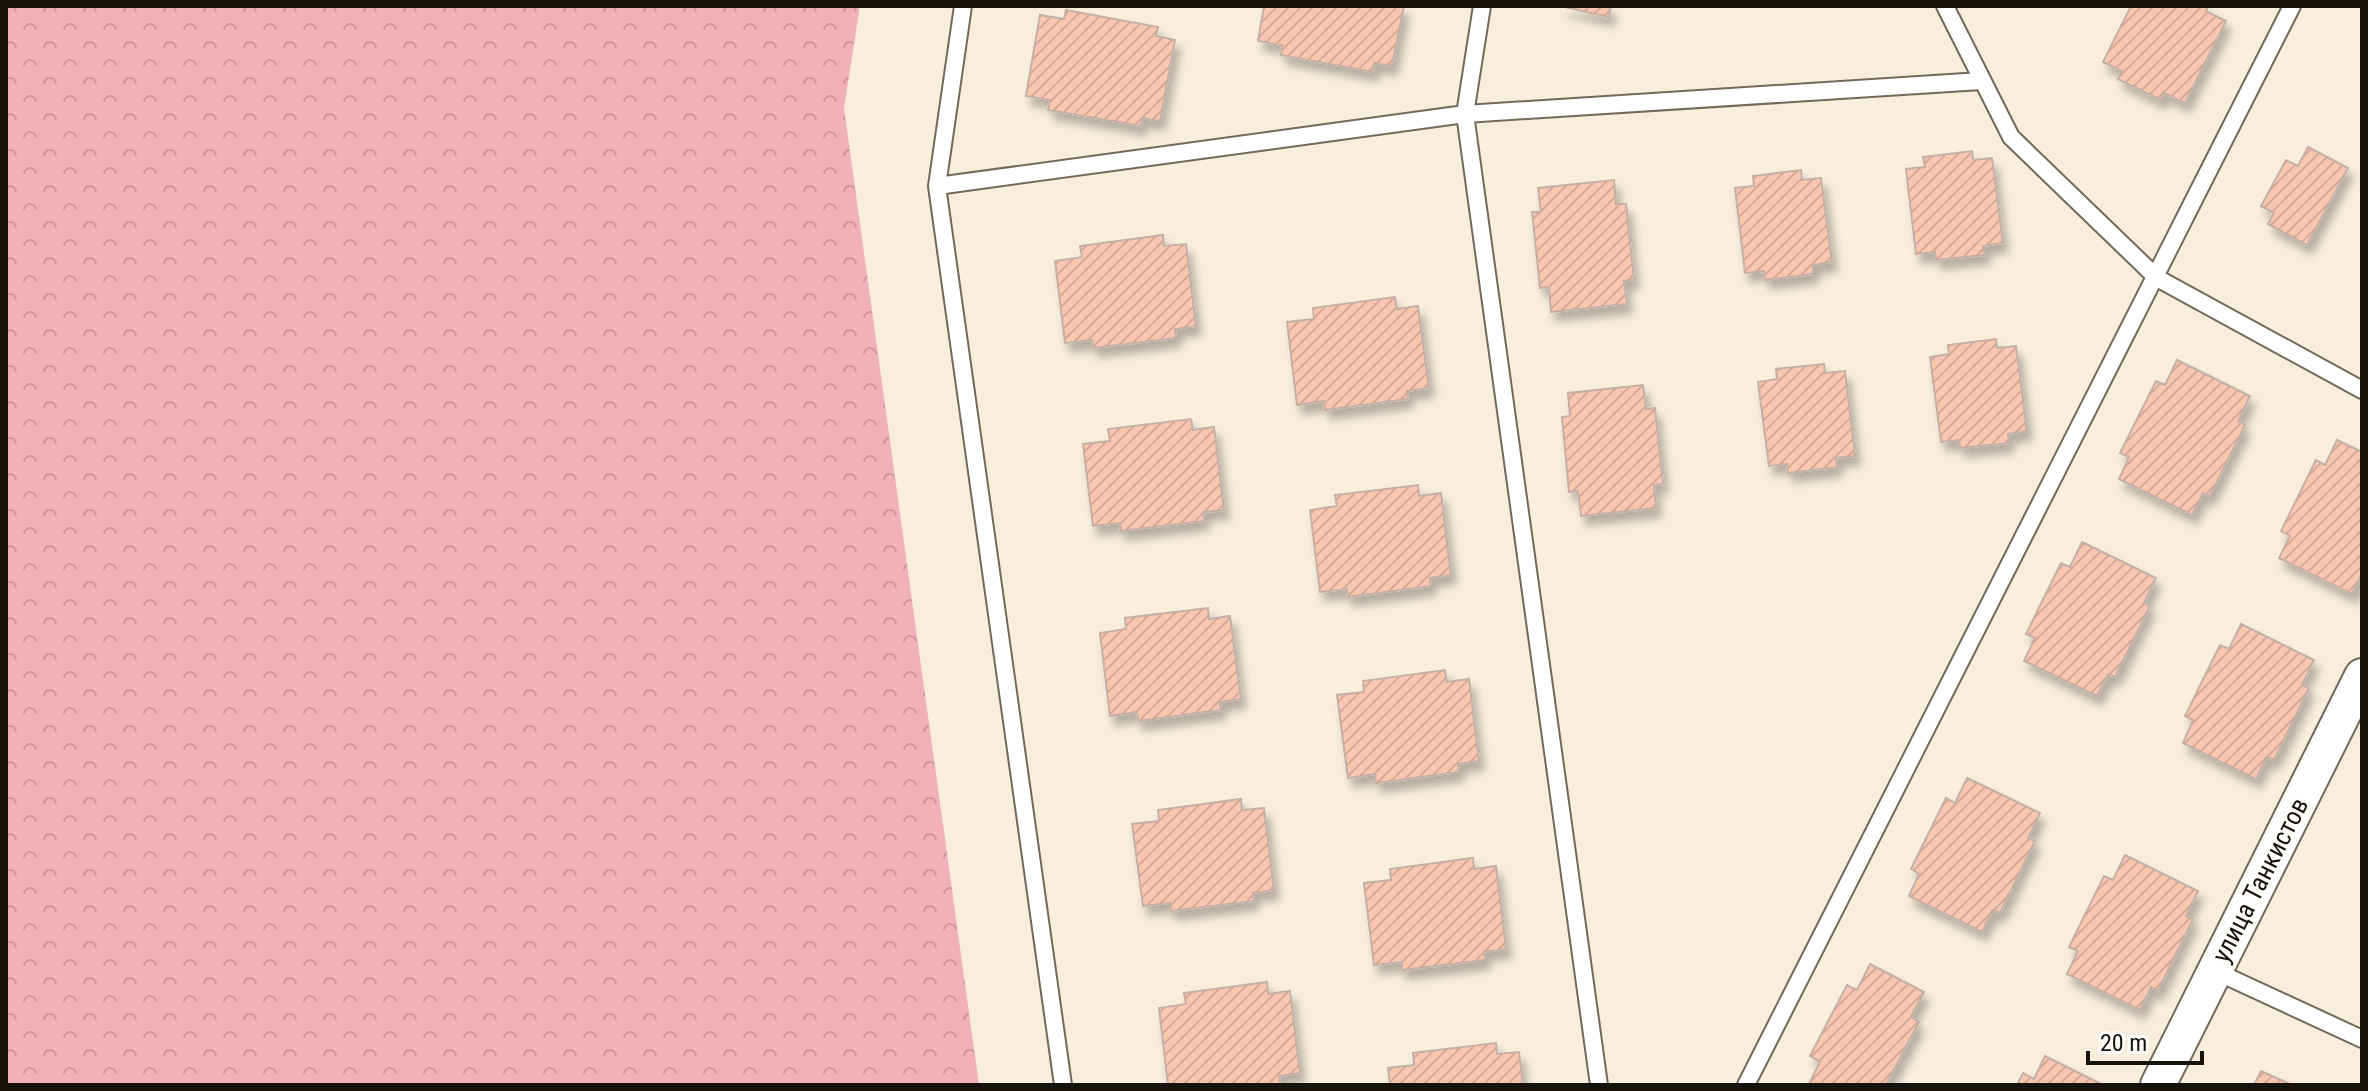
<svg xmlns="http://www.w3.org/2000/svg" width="2368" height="1091" font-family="'Roboto Condensed',sans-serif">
  <defs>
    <pattern id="forest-crowns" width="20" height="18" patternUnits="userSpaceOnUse" patternTransform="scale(2)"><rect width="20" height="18" fill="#f2b1b8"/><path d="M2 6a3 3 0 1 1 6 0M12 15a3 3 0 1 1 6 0" fill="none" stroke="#cf979d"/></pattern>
    <pattern id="building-hatch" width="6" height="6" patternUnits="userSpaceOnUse" patternTransform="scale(2)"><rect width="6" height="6" fill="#f9c7b0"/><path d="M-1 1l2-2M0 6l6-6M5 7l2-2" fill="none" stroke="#d5aa96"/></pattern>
    <filter id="shadow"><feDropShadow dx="5" dy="9" stdDeviation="4" flood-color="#0004"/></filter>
  </defs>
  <rect width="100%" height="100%" fill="#f9eedc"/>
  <path fill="url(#forest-crowns)" d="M6 6H860L844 108 979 1085H6Z"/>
  <path fill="url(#building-hatch)" stroke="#c5b0a7" stroke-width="2" filter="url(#shadow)" d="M1264 6H1404L1392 66 1374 63 1373 72 1281 55 1282 45 1258 41Z
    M1560 6H1611L1609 17Z
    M2131 6H2208L2206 11 2226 21 2185 103 2164 93 2161 100 2118 79 2122 71 2103 62Z
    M1066 10 1158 27 1156 36 1175 40 1160 121 1142 118 1141 126 1048 110 1050 100 1026 96 1040 15 1064 19Z
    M2308 147 2348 168 2307 245 2268 224 2274 213 2261 206 2286 160 2298 166Z
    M1972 151 1973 160 1992 158 2003 243 1983 246 1985 255 1936 260 1935 252 1916 254 1906 169 1925 167 1923 157Z
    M1801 170 1802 180 1821 178 1832 262 1813 265V274L1765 280 1764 271 1745 273 1735 188 1754 186 1753 176Z
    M1614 180 1616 204H1626L1634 280 1624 281 1627 304 1551 312 1549 287 1540 288 1532 212H1541L1538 188Z
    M1163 235 1164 246 1186 244 1196 326 1175 329 1176 338 1093 348 1092 340 1065 343 1055 261 1082 257 1080 246Z
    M1395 297 1397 309 1418 306 1429 388 1407 391 1408 399 1325 410 1324 401 1297 405 1287 322 1314 319 1313 308Z
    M1996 339 1997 348 2016 346 2027 431 2008 434 2009 443 1960 448 1959 440 1941 442 1930 357 1949 354 1948 345Z
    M2177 360 2250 396 2238 421 2245 425 2210 496 2203 493 2192 515 2119 479 2129 457 2120 453 2156 381 2165 385Z
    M1824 364 1825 373 1845 371 1855 456 1836 458 1837 467 1788 473 1787 464 1769 466 1758 382 1777 379 1776 369Z
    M1643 385 1646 409 1655 408 1663 484 1654 485 1656 508 1581 516 1578 491 1569 492 1562 417 1570 416 1568 393Z
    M1191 419 1193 430 1214 427 1224 510 1203 512 1204 521 1121 531 1120 523 1093 526 1083 444 1110 441 1108 429Z
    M2337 440 2362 452V574L2352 594 2279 558 2290 536 2281 531 2316 460 2325 465Z
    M1418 485 1419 496 1441 493 1451 575 1430 578 1431 586 1348 597 1347 589 1320 592 1310 510 1337 506 1335 495Z
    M2082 542 2156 578 2144 603 2150 606 2115 677 2108 674 2097 696 2024 661 2035 638 2026 634 2061 563 2070 567Z
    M1208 608 1209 619 1230 616 1241 699 1220 702 1221 710 1138 721 1137 712 1110 716 1100 633 1126 629 1125 618Z
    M2241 624 2314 660 2302 685 2309 688 2274 760 2267 757 2256 779 2183 743 2193 720 2185 716 2220 645 2229 649Z
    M1445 670 1447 682 1469 679 1479 761 1458 764 1459 772 1376 783 1375 774 1348 778 1337 695 1364 692 1363 681Z
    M1967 778 2040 813 2028 838 2035 841 2000 913 1993 910 1982 932 1909 896 1919 874 1911 869 1946 798 1955 803Z
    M1241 799 1242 810 1264 808 1274 890 1253 893 1254 901 1171 911 1170 903 1143 906 1132 824 1159 821 1158 810Z
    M2125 855 2198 891 2186 916 2193 919 2158 991 2151 987 2140 1010 2067 974 2078 951 2069 947 2104 876 2113 880Z
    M1473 858 1474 869 1496 866 1506 949 1484 952 1485 960 1402 970V962L1374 965 1364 883 1391 880 1390 869Z
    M1870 964 1924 992 1911 1017 1919 1022 1886 1085 1809 1084 1820 1062 1810 1056 1847 985 1857 990Z
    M1267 982 1268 994 1290 991 1300 1073 1279 1076 1280 1085H1168L1159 1008 1186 1004 1184 993Z
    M1496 1043 1497 1054 1519 1052 1523 1085H1390L1388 1068 1414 1065 1413 1053Z
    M2045 1056 2103 1085H2017L2023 1073 2034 1079Z
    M2261 1071 2292 1085H2254Z"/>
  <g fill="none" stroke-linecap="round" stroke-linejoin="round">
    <defs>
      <path id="lane" d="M963 6 937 186 1063 1085
        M1482 6 1465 114 1599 1085
        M1945 6 2011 137 2157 278 2362 390
        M937 186 1465 114 1981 81
        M2215 971 2362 1039
        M1746 1085 2292 6"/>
      <path id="street" d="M2158 1085 2362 676"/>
    </defs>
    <use href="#lane" stroke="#736959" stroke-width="20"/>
    <use href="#street" stroke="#736959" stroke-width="38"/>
    <use href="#lane" stroke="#fff" stroke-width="16"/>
    <use href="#street" stroke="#fff" stroke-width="34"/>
  </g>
  <g text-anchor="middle" stroke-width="6" stroke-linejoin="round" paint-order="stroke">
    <g font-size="26" fill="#16120c" stroke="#fffdf9">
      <text transform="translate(2260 880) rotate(-63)" y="9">улица Танкистов</text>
    </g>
  </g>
  <rect width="2368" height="1091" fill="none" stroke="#16120c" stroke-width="16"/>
  <path d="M2088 1051v12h114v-12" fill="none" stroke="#16120c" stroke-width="4"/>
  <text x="2100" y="1051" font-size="24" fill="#16120c" stroke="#fffdf9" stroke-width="6" paint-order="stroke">20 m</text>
</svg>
